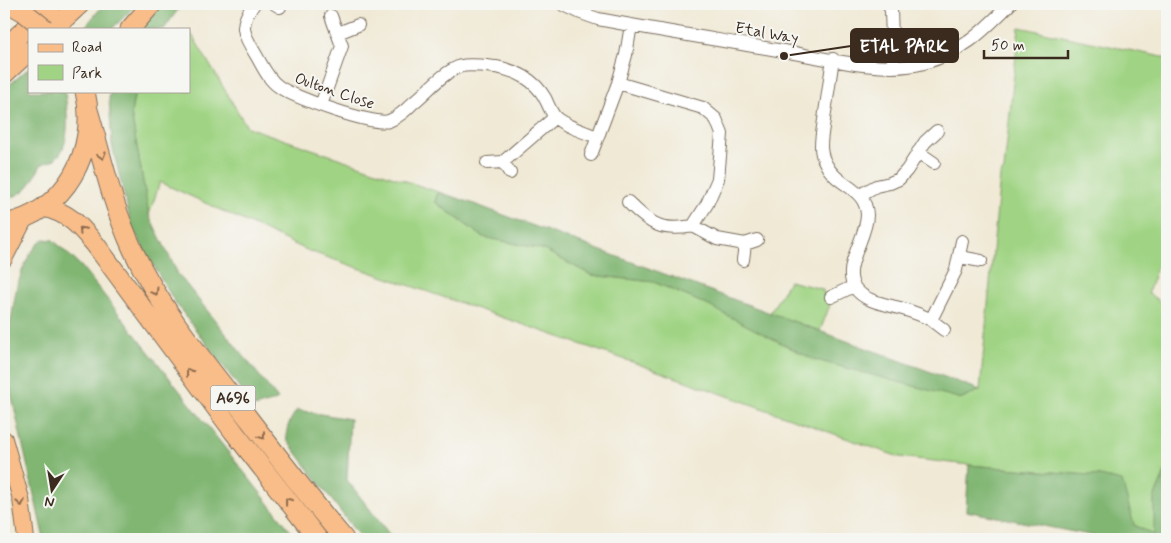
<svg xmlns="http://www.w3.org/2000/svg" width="1171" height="543" font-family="Mynerve,sans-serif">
  <rect width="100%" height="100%" fill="#f6f6f2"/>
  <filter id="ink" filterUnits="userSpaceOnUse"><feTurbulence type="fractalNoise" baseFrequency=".02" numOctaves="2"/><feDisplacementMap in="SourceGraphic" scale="10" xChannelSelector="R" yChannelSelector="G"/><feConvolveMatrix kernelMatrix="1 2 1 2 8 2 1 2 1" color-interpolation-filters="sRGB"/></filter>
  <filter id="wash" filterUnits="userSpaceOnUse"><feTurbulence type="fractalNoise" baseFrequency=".0096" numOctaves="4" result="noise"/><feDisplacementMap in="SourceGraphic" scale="20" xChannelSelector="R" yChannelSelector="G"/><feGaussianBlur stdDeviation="1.12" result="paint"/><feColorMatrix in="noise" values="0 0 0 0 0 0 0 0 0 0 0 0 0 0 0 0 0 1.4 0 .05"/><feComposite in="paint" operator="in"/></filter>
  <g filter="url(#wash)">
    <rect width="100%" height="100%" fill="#f0e9d5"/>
    <path fill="#a0d484" stroke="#6e7f51" d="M1019 27 1167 58V239L1148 293 1167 307V468L1154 498 1155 535 1134 525 1100 476 969 465 899 457 638 364 309 251 160 182 149 215 131 113 135 91H189V30L247 127 438 192 435 202 483 237 542 249 591 275 654 282 705 304 962 399 980 390 1000 176 1004 170Z
      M789 281 822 289 830 305 820 331 770 313Z"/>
    <path fill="#80b672" stroke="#5e7048" d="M104 4H137L112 29H86L85 27Z
      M162 4H182L164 29H141Z
      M29 68V91H65C67 110 72 146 55 159 51 162 45 162 41 165 30 186 27 193 4 200V89Z
      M111 91H135L131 113 149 215 178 274 278 399 272 402 254 407 174 301 132 228 112 145 109 98Z
      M438 192 463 200 980 390 962 399 812 359 705 304 654 282 591 275 542 249 483 237 435 202Z
      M44 239 53 240 81 266 297 539H44L6 371 9 332 16 291 22 271 30 254 37 245Z
      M297 410 350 419 347 480 393 539H361L287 440C285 428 290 420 297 410Z
      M969 465 1100 476 1122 481 1134 525 1154 535V498L1167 468V539H1110L966 511Z"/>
  </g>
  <g filter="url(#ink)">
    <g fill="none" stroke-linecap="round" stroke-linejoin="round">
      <defs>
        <path id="minor" d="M254 4C238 26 243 33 256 55 262 65 268 79 278 86 292 97 373 126 389 121 399 117 406 110 413 103 428 91 443 72 461 66 470 64 486 66 496 67 517 71 534 79 545 98 548 104 551 113 556 118 567 127 584 132 598 137
          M275 4 280 7
          M562 4 581 13 598 19C661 31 725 41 789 52 828 59 886 74 924 63 963 52 983 31 1010 4
          M888 4 891 10 893 67
          M338 33 358 25
          M833 59C830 77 828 95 825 112 824 123 821 135 821 146 821 152 823 159 826 164 837 187 866 187 867 215 867 238 841 268 855 288 866 303 887 304 903 309 913 312 922 315 931 320L956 270 962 241
          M618 83 703 108 716 119 722 134 718 179 707 204 693 226C661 232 650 224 628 202
          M321 105 342 46 331 16
          M918 152 934 163
          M591 155 618 83 626 55 631 25
          M503 162 555 117
          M487 163 503 162 510 173
          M860 195 876 186 890 183 899 179 907 170 925 142 937 131
          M693 226 717 239 745 244
          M960 257 981 261
          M743 260 745 244 757 240
          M831 297 854 286
          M931 320 944 330"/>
        <path id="major" d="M4 259 25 218
          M4 439 21 499 26 539"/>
        <path id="highway" d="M53 29 80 4
          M130 29 152 4
          M4 49 52 4
          M4 74 29 51
          M88 110C102 157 112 205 133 250 158 304 195 350 232 397 269 445 305 493 344 539
          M44 207C69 213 79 225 95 244L234 432 318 539
          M4 224C65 213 99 150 85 91"/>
      </defs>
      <use href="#minor" stroke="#7a6d5e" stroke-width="14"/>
      <use href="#major" stroke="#7a6d5e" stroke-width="18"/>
      <use href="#highway" stroke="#7a6d5e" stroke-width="21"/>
      <use href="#minor" stroke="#fff" stroke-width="12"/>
      <use href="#major" stroke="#f8bd89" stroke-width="16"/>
      <use href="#highway" stroke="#f8bd89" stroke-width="19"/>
      <defs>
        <path id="highway-bridge" d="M10 4 24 12 45 29"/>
      </defs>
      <use href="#highway-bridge" stroke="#7a6d5e" stroke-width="21" stroke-linecap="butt"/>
      <use href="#highway-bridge" stroke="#f8bd89" stroke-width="19"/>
    </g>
    <defs><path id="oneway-chevron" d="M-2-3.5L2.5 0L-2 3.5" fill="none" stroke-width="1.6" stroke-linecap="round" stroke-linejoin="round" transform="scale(1.25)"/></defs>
    <g stroke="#906c4e">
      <use href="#oneway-chevron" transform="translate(102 156) rotate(74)"/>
      <use href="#oneway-chevron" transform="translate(82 230) rotate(-133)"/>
      <use href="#oneway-chevron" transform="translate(155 292) rotate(59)"/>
      <use href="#oneway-chevron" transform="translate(189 372) rotate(-127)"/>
      <use href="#oneway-chevron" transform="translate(262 436) rotate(53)"/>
      <use href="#oneway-chevron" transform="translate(288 501) rotate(-128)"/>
      <use href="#oneway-chevron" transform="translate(21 503) rotate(80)"/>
    </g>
  </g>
  <g text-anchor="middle" stroke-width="4" stroke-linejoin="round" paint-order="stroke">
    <rect fill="#f6f6f2" stroke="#73675e" stroke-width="1" x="210.5" y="385.5" width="45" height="25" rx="4"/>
    <g font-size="15" font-weight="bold" fill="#3b2a1e">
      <text x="233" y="403">A696</text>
    </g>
    <g font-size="16" fill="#3b2a1e" stroke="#f6f6f2">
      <text transform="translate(767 32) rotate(10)" y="6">Etal Way</text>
      <text transform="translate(335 90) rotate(19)" y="6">Oulton Close</text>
    </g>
  </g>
  <path fill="none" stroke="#3b2a1e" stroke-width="2" d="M784 56L851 46"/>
  <circle fill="#3b2a1e" stroke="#f6f6f2" stroke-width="2" cx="784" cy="56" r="5"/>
  <rect fill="#3b2a1e" stroke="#3b2a1e" stroke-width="2" x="851" y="29" width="107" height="33" rx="5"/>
  <g font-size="18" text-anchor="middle" font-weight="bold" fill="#fff">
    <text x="904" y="52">ETAL PARK</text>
  </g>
  <rect width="1171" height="543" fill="none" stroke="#f6f6f2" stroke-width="20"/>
  <rect x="28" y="28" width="162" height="65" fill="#f6f6f2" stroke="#aba49d"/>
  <rect x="38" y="44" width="25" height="8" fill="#f8bd89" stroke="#aba49d"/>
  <text x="72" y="52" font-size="15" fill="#3b2a1e">Road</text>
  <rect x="38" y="65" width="25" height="15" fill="#a0d484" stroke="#aba49d"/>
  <text x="72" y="78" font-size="15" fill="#3b2a1e">Park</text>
  <g transform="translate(52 490) rotate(192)" stroke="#f6f6f2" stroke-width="4" paint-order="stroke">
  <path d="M0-4L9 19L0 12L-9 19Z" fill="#3b2a1e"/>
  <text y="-8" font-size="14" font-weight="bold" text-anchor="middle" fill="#3b2a1e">N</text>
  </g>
  <path d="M984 50v8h84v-8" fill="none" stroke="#3b2a1e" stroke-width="2.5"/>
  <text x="991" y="50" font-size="15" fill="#3b2a1e" stroke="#f6f6f2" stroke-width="4" paint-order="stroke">50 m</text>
</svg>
